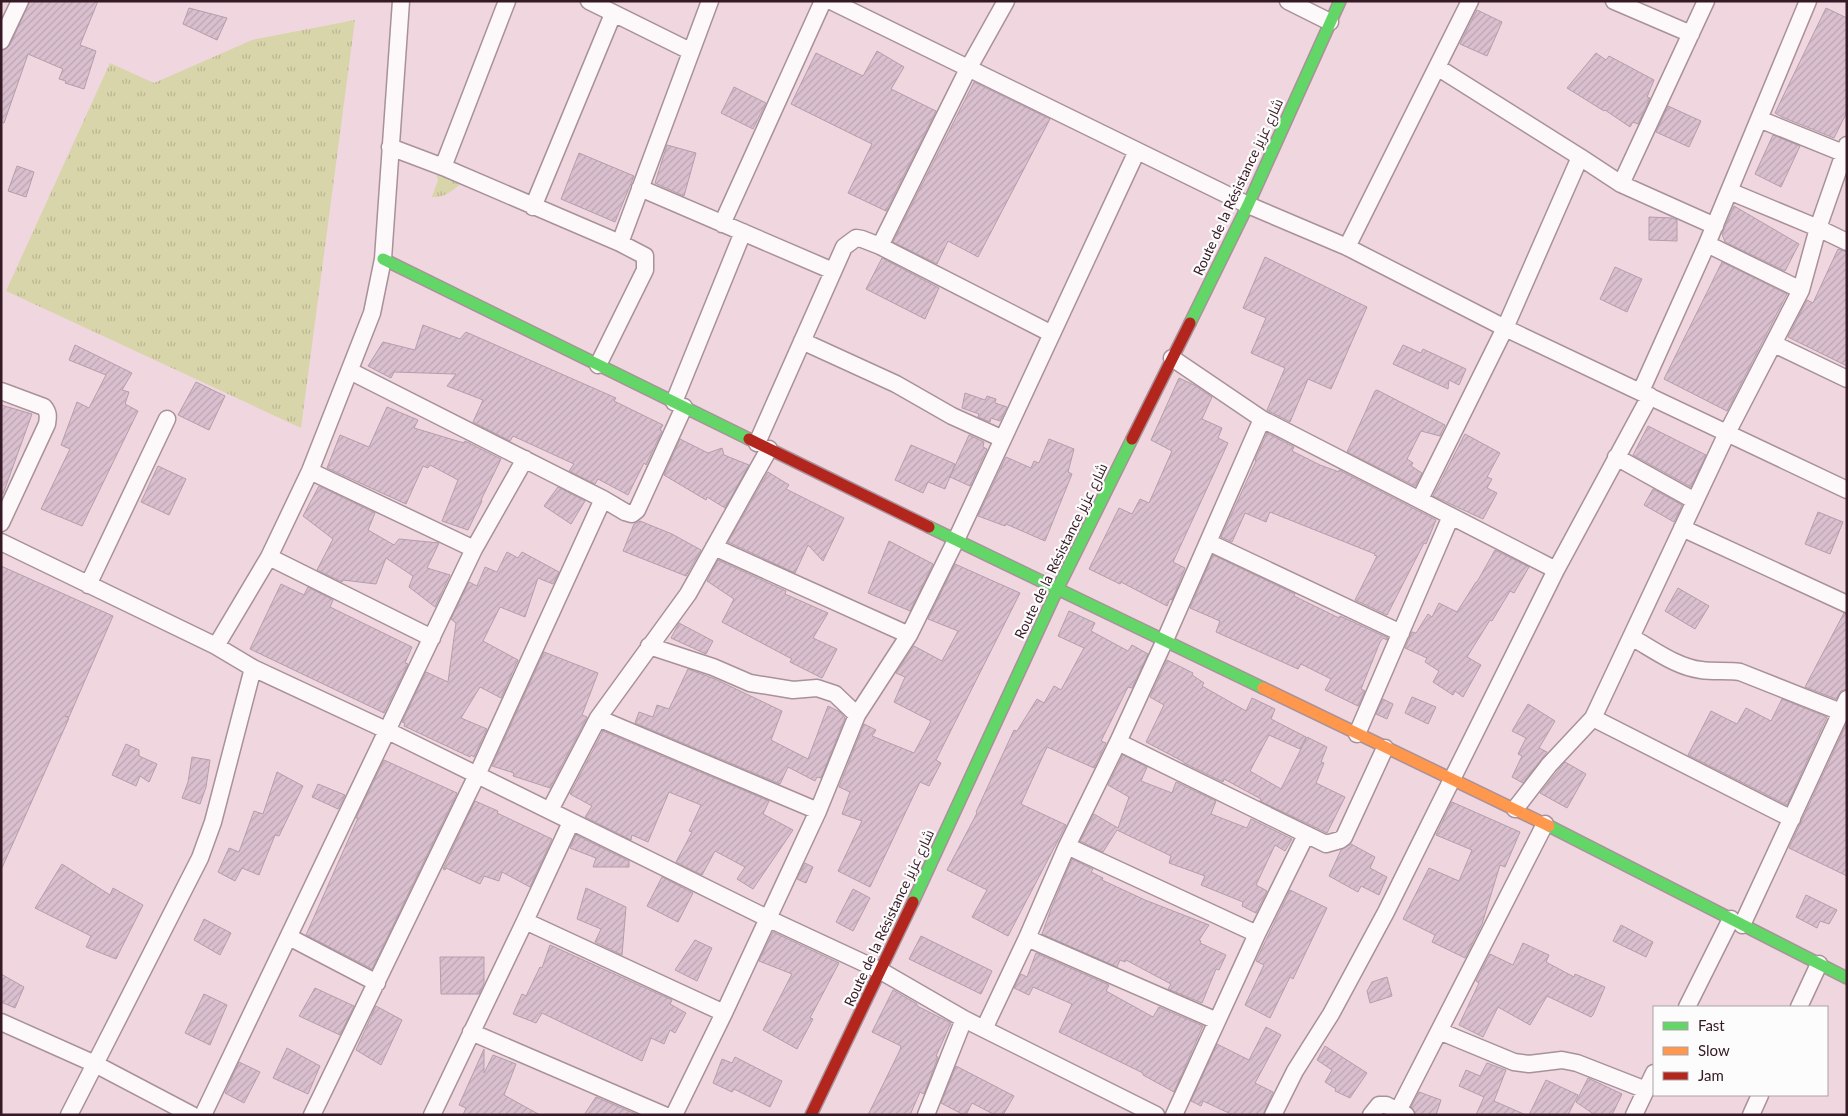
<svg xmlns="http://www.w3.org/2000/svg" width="1848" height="1116" font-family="Lato,Cairo,sans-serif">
  <defs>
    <pattern id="grass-tufts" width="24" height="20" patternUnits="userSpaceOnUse" patternTransform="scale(1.25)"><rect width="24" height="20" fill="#d8d5aa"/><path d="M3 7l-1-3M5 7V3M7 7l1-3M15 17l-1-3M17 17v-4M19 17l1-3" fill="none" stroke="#bab692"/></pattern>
    <pattern id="building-hatch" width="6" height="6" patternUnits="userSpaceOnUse" patternTransform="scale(1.25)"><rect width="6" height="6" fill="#dac0cf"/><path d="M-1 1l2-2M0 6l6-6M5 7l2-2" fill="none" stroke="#bca4b2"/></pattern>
  </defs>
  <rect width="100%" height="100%" fill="#f0d6df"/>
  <path fill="url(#grass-tufts)" d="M355 20 301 428 6 291 110 63 154 83 252 40Z
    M451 160 462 165 463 182C453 190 446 198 432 197L438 180 436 173Z"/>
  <path fill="url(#building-hatch)" stroke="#b49eaa" d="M30 1H98L80 45 96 51 84 89 65 83 66 81 59 79 63 69 28 54 4 123 1 122V51L6 49 10 45Z
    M189 8 227 18 217 40 183 24Z
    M1826 8 1847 18V112L1834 138 1782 117 1775 113Z
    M1477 10 1502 22 1487 56 1460 44Z
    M877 51 904 67 891 89 936 111 886 211 848 193 872 144 791 104 816 53 863 76Z
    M1596 53 1606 60 1609 56 1654 80 1647 97 1650 98 1638 124 1633 122 1630 127 1605 110 1604 111 1567 88Z
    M974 82 1050 119 978 257 948 241 937 264 893 242Z
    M734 87 766 103 753 129 721 113Z
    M1668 106 1701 121 1689 147 1656 132Z
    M1773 135 1800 146 1781 187 1755 174Z
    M667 145 696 153 684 196 655 183Z
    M579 153 634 176 615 222 561 199Z
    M17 166 34 172 26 197 8 191Z
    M1734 206 1799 244 1785 271 1725 242 1722 234Z
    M1649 217 1672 218 1677 220V241L1649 240Z
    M1838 249 1847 252V366L1788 337 1807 300 1813 303Z
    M1265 257 1367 307 1331 389 1308 379 1290 422 1267 410 1285 368 1251 353 1266 318 1243 308Z
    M882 258 939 288 925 319 866 289Z
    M1722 262 1787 294 1727 411 1664 379Z
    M1615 267 1642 279 1627 312 1600 299Z
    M423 325 460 339 466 332 616 398 614 401 663 425 660 430 662 431 646 465 644 463 628 495 598 479 595 484 569 471 574 464 513 436 510 441 473 422 483 400 447 386 456 374 394 372 391 378 368 366 383 342 415 350Z
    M75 345 132 373 122 390 129 392 125 404 138 411 82 526 41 509 70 449 61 445 77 402 89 408 106 375 69 360Z
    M1403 345 1421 353 1423 349 1466 369 1459 385 1449 380 1448 389 1393 364Z
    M1179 378 1194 385 1212 397 1202 419 1222 428 1218 438 1228 443 1173 562 1185 568 1172 600 1170 599 1167 606 1121 582 1120 584 1089 569 1119 508 1132 514 1140 499 1149 503 1172 451 1151 440Z
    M196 382 225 396 209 430 178 415Z
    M1377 390 1445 425 1440 436 1421 431 1407 459 1413 463 1411 466 1422 473 1415 486 1347 452 1375 391Z
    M965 393 985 400 987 396 996 399 995 403 1007 407 1000 421 991 418 990 422 978 417 979 414 962 408Z
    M1 405 32 414 3 494H1Z
    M387 407 418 420 414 428 464 443 465 441 501 459 481 500 482 501 468 530 442 521 458 480 430 465 428 468 423 466 406 504 327 468 340 435 369 447Z
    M1648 426 1706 455 1691 487 1633 455Z
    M1267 433 1294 447 1292 451 1320 465 1339 472V470L1436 520 1426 544 1424 543 1387 615 1355 600 1377 556 1374 555 1375 554 1270 512 1266 522 1245 513 1232 542 1221 537 1256 461 1255 460Z
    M1465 434 1500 453 1487 477 1492 479 1487 488 1497 493 1483 519 1433 496Z
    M969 435 984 442 983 447 987 449 970 486 950 477Z
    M680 439 708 453 722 448 724 455 749 465 725 508 707 497 706 500 664 475Z
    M1049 439 1074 449 1068 472 1072 474 1045 541 1006 524 1005 526 978 516 1006 457 1031 468 1034 461 1039 463Z
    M911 445 955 464 945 489 928 482 923 493 895 480Z
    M158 466 186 479 169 515 141 502Z
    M768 472 789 485 786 489 844 518 823 561 808 545 795 573 728 542Z
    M319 486 375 513 368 530 394 545 399 539 439 543 427 568 450 575 435 607 409 587 413 576 386 558 376 584 343 580 342 582 317 570 333 539 303 516Z
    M558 487 585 501 571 524 544 506Z
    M1653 489 1682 505 1674 522 1644 505Z
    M1818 512 1843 522 1830 554 1805 544Z
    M640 521 672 534 701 550 686 576 623 551 634 524Z
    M889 541 933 564 910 611 868 593Z
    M1495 550 1529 567 1514 593 1510 591 1492 621 1490 620 1467 657 1481 665 1463 697 1455 691 1453 695 1433 682 1439 671 1425 662 1427 658 1405 648 1412 632 1416 633 1428 614 1432 617 1439 603 1457 612 1476 582H1477Z
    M507 552 518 558 522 552 559 572 553 584 538 578 525 617 500 607 483 641 518 660 501 698 480 687 461 718 487 729 474 757 471 755 470 757 404 726 405 723 402 722 426 672 448 682 456 623 451 619 469 582 477 586 485 567 497 572Z
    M1213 555 1295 594 1294 596 1339 618 1340 616 1388 638 1387 640 1383 638 1380 642 1361 689 1365 691 1358 706 1325 690 1331 679 1301 664 1298 669 1216 632 1220 621 1190 608Z
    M718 560 786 591 785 594 828 613 813 638 837 649 822 678 790 662 792 659 722 622 734 599 707 581Z
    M955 564 1020 593 936 760 941 763 929 786 920 782 870 887 838 871 862 821 842 814 850 792 839 787 864 724 876 730 872 736 914 753 931 721 894 702 905 677 896 673 914 646 942 661 958 631 928 619Z
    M1 566 113 616 69 717 65 716 69 718 1 870Z
    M281 584 304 595 308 587 333 600 330 607 412 647 405 663 408 664 384 713 250 649Z
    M1678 588 1709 606 1695 629 1665 611Z
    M1069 611 1095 623 1091 631 1128 651 1132 645 1148 654 1132 688 1128 687 1101 741 1106 743 1094 768 1047 747 1021 804 1066 825 1008 936 972 917 987 890 947 870 977 813 976 812 1014 730 1017 731 1037 699 1044 703 1054 686 1061 690 1084 648 1058 636Z
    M1844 613 1847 614V689L1841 691 1836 699 1805 687Z
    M679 623 713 641 706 654 671 638Z
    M544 652 598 673 582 715 587 717 550 788 513 776 514 773 492 766Z
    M1167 660 1193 673 1192 675 1204 683 1202 686 1246 711 1252 698 1275 709 1271 719 1306 737 1300 749 1269 735 1250 771 1281 789 1307 737 1327 747 1321 762 1324 763 1316 783 1345 797 1327 833 1260 801 1261 799 1224 779 1223 782 1184 763V762L1146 742 1164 705 1150 697Z
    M688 669 715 679 782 711 771 740 808 759 828 706 840 712 845 718 821 778 817 777 815 781 788 767 780 784 635 723 639 712 653 717 657 705 669 709Z
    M1412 697 1436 707 1428 724 1405 713Z
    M1383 699 1393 704 1387 719 1376 714Z
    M1782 699 1827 717 1787 805 1688 755 1711 711 1737 724 1746 708 1771 721Z
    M1528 704 1555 721 1539 748 1547 752 1523 783 1512 777 1522 756 1518 754 1526 738 1512 731Z
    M1847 723V876L1789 848Z
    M603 731 769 801 763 814 793 830 753 889 737 879 745 867 715 851 702 875 676 862 692 832 689 831 701 805 669 792 648 842 632 835 631 840 585 817 592 806 570 794Z
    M126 744 139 750V756L157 764 149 782 140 776 136 786 112 775Z
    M1123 755 1147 767 1141 781 1172 793 1176 782 1216 801 1211 814 1247 828 1251 819 1292 839 1285 851 1275 845 1256 885 1267 891 1256 913 1242 906 1243 902 1201 885 1205 876 1169 863 1171 856 1117 830 1103 852 1080 841 1094 814 1118 828 1129 797 1108 785Z
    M192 757 210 760 206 787 200 804 182 798 188 782Z
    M384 760 457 793 372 969 306 935 358 818H356Z
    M1565 762 1586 774 1567 808 1540 793Z
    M277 772 303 786 279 836 275 835 259 875 242 868 235 881 218 872 229 848 239 852 254 811 263 814Z
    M318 784 345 795 338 809 312 797Z
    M475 801 498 811 497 813 552 839 530 887 502 872 499 881 484 876 480 884 446 868 445 870 443 869Z
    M1452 802 1520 832 1505 867 1500 865 1482 924 1465 958 1432 942 1435 935 1403 919 1429 868 1459 881 1472 850 1436 835Z
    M576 835 629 861V867H593L596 858 570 848Z
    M1351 844 1375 857 1370 868 1387 877 1379 895 1361 886 1358 892 1329 876 1341 850Z
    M1072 859 1093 869 1091 872 1103 878 1102 880 1145 900 1209 925 1199 940 1201 941 1200 943 1226 955 1219 970 1216 969 1202 1003 1168 989 1171 984 1126 960 1125 962 1120 960 1117 967 1042 934 1051 909Z
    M805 863 813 867 806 883 797 879Z
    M62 864 110 895 113 888 143 905 116 959 86 947 91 936 35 908Z
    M662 877 693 893 678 922 647 906Z
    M586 888 626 907 622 955 595 942 601 929 577 919Z
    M853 889 870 898 853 931 836 922Z
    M1290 890 1327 908 1293 979 1290 977 1270 1018 1245 1005 1264 965 1256 961Z
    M1806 895 1837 910 1829 924 1820 921 1817 928 1796 917Z
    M204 919 231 933 220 955 194 940Z
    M1621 925 1653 942 1646 957 1613 941Z
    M773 932 839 963 810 1018 813 1019 797 1049 763 1030 792 974 759 961Z
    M921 936 992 971 981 994 909 959Z
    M695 940 712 948 697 981 675 970Z
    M1523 943 1549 955 1546 962 1574 977 1575 974 1605 987 1593 1015 1591 1017 1547 996 1530 1025 1498 1007 1483 1037 1459 1025 1479 983 1476 981 1490 954 1513 965Z
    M550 945 672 1000 670 1004 686 1013 675 1033 670 1030 664 1044 651 1038 642 1061 542 1013 536 1023 513 1014 522 994 526 996 540 967 542 968Z
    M1036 953 1109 985 1106 991 1153 1017 1159 1007 1203 1026 1174 1092 1143 1075V1073L1059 1032 1072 1004 1033 987 1029 995 1014 988 1021 974 1027 977Z
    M440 957H484V983L479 994H441Z
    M1 974 24 987 15 1008 1 1002Z
    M1387 977 1392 996 1370 1003 1367 991 1372 982Z
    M315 988 354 1006 340 1035 299 1016Z
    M893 990 917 1004V1006L951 1023 936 1056 938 1057 924 1094 920 1092 910 1115H868L900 1050 901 1046 872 1032Z
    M204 994 227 1005 210 1045 185 1033Z
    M376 1006 402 1020 381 1065 356 1050Z
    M1266 1027 1281 1035 1255 1083 1273 1092 1263 1115H1233L1203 1101 1201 1106 1191 1101 1217 1044 1249 1060Z
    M1325 1046 1367 1073 1350 1098 1335 1091 1336 1089 1325 1082 1332 1070 1317 1060Z
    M287 1048 320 1066 308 1094 273 1078Z
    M484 1049V1073L493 1055 516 1064 504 1095 540 1115H463L466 1108 459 1105Z
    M735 1057 782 1081 770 1107 734 1089 732 1092 713 1083 722 1059 732 1063Z
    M239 1062 260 1072 244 1103 225 1093Z
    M1487 1063 1506 1070 1494 1101 1526 1115H1476L1484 1097 1459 1086 1466 1070 1480 1076Z
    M956 1066 1014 1096 1003 1115H995L972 1103 966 1115H964L941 1103Z
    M1588 1078 1622 1094 1612 1115H1595L1576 1102Z
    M1546 1080 1578 1095 1568 1115H1529Z
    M1419 1092 1441 1100 1436 1115H1416L1411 1107Z
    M596 1097 638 1115H584Z"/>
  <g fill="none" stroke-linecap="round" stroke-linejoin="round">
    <defs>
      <path id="street" d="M589 1 690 51
        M831 1 1248 205 1347 247 1505 328 1847 490
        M1288 1 1330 22
        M1614 1 1691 34
        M1 41 20 1
        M1437 67 1580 157
        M1759 119 1843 153
        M390 147 443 167 620 243 645 256V270L598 365
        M443 167 507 1
        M1621 184 1715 226
        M640 188 833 271
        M1729 191 1818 228 1847 242
        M533 207 613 14
        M722 224 823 1
        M620 243 710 1
        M1707 244 1801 290
        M880 246 968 69 1006 1
        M1347 247 1470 1
        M802 341 896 384 952 416 1003 439
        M1774 344 1847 379
        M1172 358 1262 419 1556 570
        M350 371 603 499 625 512 632 514 637 510 684 407
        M1 391 44 407C49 413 48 417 47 424L1 523
        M1641 391 1707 244 1808 1
        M674 402 743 232
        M757 443 844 247 856 238 862 239 880 246 1052 334
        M1616 457 1695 501
        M310 471 474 549
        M1420 499 1505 328 1580 157 1621 184 1706 1
        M1682 528 1847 604
        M1 542 216 646 253 668 386 730 767 918 881 971 964 1019 1156 1115
        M1208 542 1401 633
        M714 547 909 635
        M269 557 432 638
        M88 585 167 419
        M1631 637C1653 649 1676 667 1701 670 1714 672 1727 670 1740 672L1841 712
        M216 646 269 557 310 471 372 313 383 259 401 1
        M649 646 713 667 750 683 793 690 817 688 835 694 857 715
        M598 718 818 811
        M1593 718 1792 819
        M1357 734 1451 516
        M1118 742 1326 844 1340 840 1344 837 1385 748
        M1515 809 1549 765 1593 718 1727 433 1801 290 1818 228 1847 145
        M550 810 598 718 688 594 769 449
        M1067 846 1257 934
        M525 921 724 1013
        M1742 925 1847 699
        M289 937 377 983
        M1027 938 1217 1021
        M1687 1007 1731 919
        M1799 1007 1819 964
        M1 1022 95 1064 69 1115
        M984 1029 1027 938 1067 846 1118 742 1165 640 1262 419
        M1439 1031 1514 1062 1529 1064 1562 1060 1577 1063 1646 1090
        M471 1032 664 1115
        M1398 1111 1545 824
        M192 1115 95 1064 200 858 213 822 253 668
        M203 1115 474 549 525 459
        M312 1115 477 775 603 499
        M432 1115 525 921 571 822
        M674 1115 724 1013 818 811 857 715 909 635 956 540 1137 151
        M926 1115 964 1019
        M1174 1115 1257 934 1306 835
        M1273 1115 1295 1071 1331 1014 1386 912 1556 570 1650 396
        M1371 1115 1379 1105H1386L1406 1115
        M1634 1115 1654 1073
        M1751 1115 1760 1095"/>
      <path id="fast" d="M383 259 749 439
        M1190 323 1248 205 1340 1
        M929 527 1263 688
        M1549 826 1847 978
        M913 902 1057 590 1132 439"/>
      <path id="slow" d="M1263 688 1549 826"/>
      <path id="jam" d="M749 439 929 527
        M1132 439 1190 323
        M811 1115 913 902"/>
    </defs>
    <use href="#street" stroke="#a9919a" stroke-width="19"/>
    <use href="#fast" stroke="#a9919a" stroke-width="14"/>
    <use href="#slow" stroke="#a9919a" stroke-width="14"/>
    <use href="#jam" stroke="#a9919a" stroke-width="14"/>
    <use href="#street" stroke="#fdf9fa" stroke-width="16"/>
    <use href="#fast" stroke="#63d668" stroke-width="11"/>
    <use href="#slow" stroke="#ff974d" stroke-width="11"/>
    <use href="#jam" stroke="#b3261e" stroke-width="11"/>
  </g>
  <g text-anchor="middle" stroke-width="4.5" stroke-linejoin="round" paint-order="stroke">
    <g font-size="14" fill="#351924" stroke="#fcfcfc">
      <text transform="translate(1238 187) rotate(-65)" y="5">Route de la Résistance شارع عزيز</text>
      <text transform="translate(1061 551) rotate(-64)" y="5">Route de la Résistance شارع عزيز</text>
      <text transform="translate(889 918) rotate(-65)" y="5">Route de la Résistance شارع عزيز</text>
    </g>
  </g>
  <rect width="1848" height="1116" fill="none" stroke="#351924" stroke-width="5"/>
  <rect x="1653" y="1006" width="175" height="90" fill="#fcfcfc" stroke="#aca1a6"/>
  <rect x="1663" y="1022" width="25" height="8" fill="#63d668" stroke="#aca1a6"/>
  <text x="1698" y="1031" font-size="15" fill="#351924">Fast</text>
  <rect x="1663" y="1047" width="25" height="8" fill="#ff974d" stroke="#aca1a6"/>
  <text x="1698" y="1056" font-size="15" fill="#351924">Slow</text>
  <rect x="1663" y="1072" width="25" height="8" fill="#b3261e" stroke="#aca1a6"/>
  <text x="1698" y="1081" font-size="15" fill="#351924">Jam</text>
</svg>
